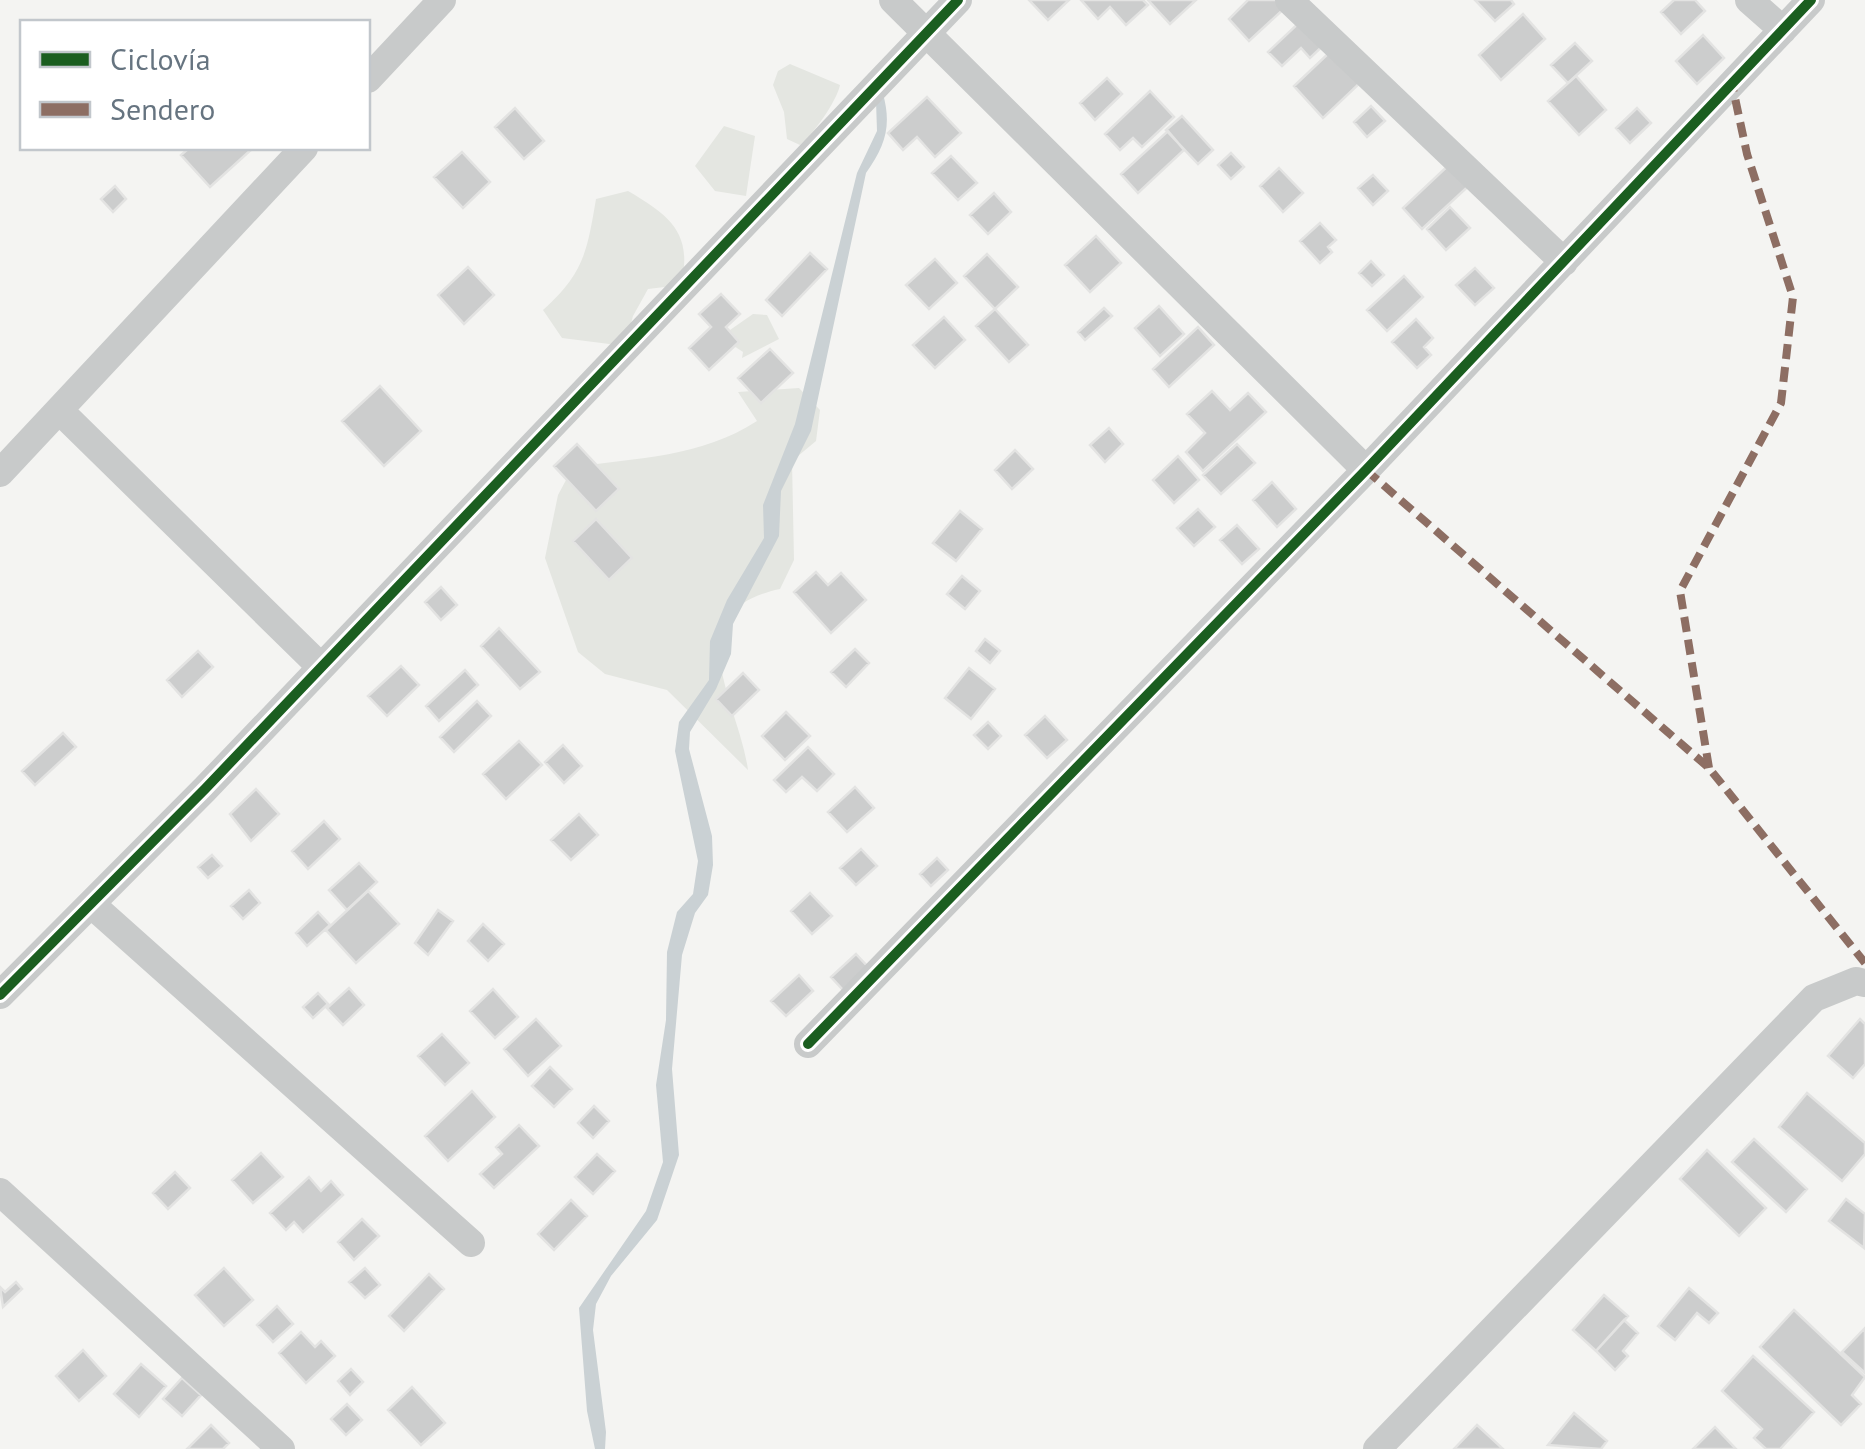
<svg xmlns="http://www.w3.org/2000/svg" width="1865" height="1449" font-family="'PT Sans',sans-serif">
  <rect width="100%" height="100%" fill="#f4f4f2"/>
  <path fill="#e4e6e1" d="M790 64 840 85C837 101 812 136 800 145L787 139 784 112 773 85 778 71Z
    M724 126 755 136 746 196 715 191 695 166Z
    M628 191C671 216 693 234 681 285L648 289 633 316 625 346 562 338 543 310C584 273 587 252 596 199Z
    M753 314 767 315 779 339 742 358 743 352 731 344 730 330Z
    M799 388 820 410 816 441 792 461 794 560 780 589C673 612 739 702 748 770L667 690 605 674 578 652 545 558 558 495 573 467C637 458 702 457 757 421L738 392Z"/>
  <path fill="#cad1d4" d="M883 94C892 126 885 146 866 173L811 431 781 491 779 536 733 624 731 654 716 689 690 732 689 749 712 836 713 865 708 895 695 913 682 955 672 1069 679 1155 657 1220 611 1276 596 1304 593 1330 606 1432 605 1449H595L587 1411 579 1308 646 1211 663 1162 656 1085 666 1020 667 952 677 912 693 894 698 861 675 751 679 722 709 680 710 641 727 600 764 538 763 505 795 424 857 173 877 131 876 101Z"/>
  <path fill="#cccdcd" stroke="#e3e3e2" stroke-width="2.5" d="M1029 0H1069L1048 20Z
    M1081 0H1143L1148 5 1126 25 1110 7 1098 19Z
    M1148 0H1196L1170 24Z
    M1248 0H1284L1288 5 1249 41 1229 19Z
    M1475 0H1511L1514 4 1495 21Z
    M1674 0H1695L1705 11 1681 34 1661 12Z
    M1523 14 1545 39 1501 80 1479 55Z
    M1304 18 1326 43 1310 58 1301 48 1282 66 1268 52Z
    M1703 35 1724 58 1697 84 1676 61Z
    M1575 43 1592 61 1568 83 1551 65Z
    M1332 50 1361 82 1323 118 1294 86Z
    M1576 76 1606 110 1579 135 1548 101Z
    M1107 78 1122 94 1095 120 1080 103Z
    M1150 91 1174 117 1142 147 1133 138 1120 150 1105 134Z
    M927 97 961 133 935 157 917 137 903 150 888 133Z
    M1371 106 1385 121 1367 137 1354 122Z
    M515 108 544 141 524 159 495 127Z
    M1637 108 1651 123 1630 143 1616 128Z
    M1182 116 1213 150 1198 164 1166 130Z
    M1168 131 1184 150 1138 193 1121 174Z
    M189 148H253L210 187 181 155Z
    M462 152 490 182 463 208 434 177Z
    M1231 153 1244 167 1231 179 1218 165Z
    M951 156 977 183 958 200 932 173Z
    M1454 160 1474 181 1422 229 1403 208Z
    M1279 168 1303 193 1283 212 1260 186Z
    M1373 175 1388 191 1373 205 1358 188Z
    M115 186 126 199 113 212 101 199Z
    M994 193 1011 212 988 234 970 215Z
    M1450 207 1470 228 1446 250 1427 229Z
    M1320 223 1336 240 1328 247 1332 252 1320 263 1300 241Z
    M1096 236 1121 263 1090 292 1065 265Z
    M810 253 827 269 782 316 766 300Z
    M987 254 1018 287 995 309 964 276Z
    M935 259 957 283 929 309 906 285Z
    M1371 261 1384 275 1372 286 1359 273Z
    M468 267 494 295 464 324 438 295Z
    M1475 268 1494 288 1475 305 1456 285Z
    M1404 276 1423 297 1387 331 1367 310Z
    M721 294 740 314 726 327 739 342 709 370 689 348 711 327 699 314Z
    M1159 306 1184 334 1160 356 1135 328Z
    M1104 308 1112 316 1085 340 1078 332Z
    M995 309 1028 345 1009 362 976 326Z
    M944 317 965 340 935 368 913 345Z
    M1416 319 1433 338 1424 347 1431 355 1417 368 1392 342Z
    M1198 327 1214 345 1169 387 1153 369Z
    M770 349 793 373 761 403 738 378Z
    M380 386 421 431 384 466 342 421Z
    M1212 391 1230 410 1248 393 1266 412 1203 471 1186 452 1205 433 1187 414Z
    M1109 428 1123 444 1105 462 1090 445Z
    M577 444 619 489 596 511 554 466Z
    M1237 444 1255 463 1221 494 1203 475Z
    M1015 450 1033 469 1012 489 995 470Z
    M1178 456 1199 480 1174 503 1153 480Z
    M1272 482 1296 509 1277 527 1253 500Z
    M1198 509 1215 527 1194 546 1177 528Z
    M960 511 982 529 956 561 933 543Z
    M596 519 632 558 609 580 573 541Z
    M1237 525 1259 549 1242 564 1220 540Z
    M816 572 828 585 841 573 866 600 831 633 794 592Z
    M962 576 980 591 965 609 947 594Z
    M441 587 457 605 441 620 425 602Z
    M499 628 540 672 520 689 481 646Z
    M985 639 1000 651 990 663 976 651Z
    M855 649 869 663 846 687 831 672Z
    M198 651 213 667 182 697 167 680Z
    M401 666 419 685 387 716 368 696Z
    M969 668 995 689 971 719 945 698Z
    M465 670 478 685 439 721 426 706Z
    M743 673 759 690 732 716 716 699Z
    M477 701 491 716 454 752 440 737Z
    M786 712 810 736 785 760 762 736Z
    M1045 716 1067 740 1047 758 1025 735Z
    M988 722 1001 736 988 749 974 735Z
    M63 733 76 747 35 785 22 771Z
    M519 741 542 765 506 799 483 774Z
    M563 745 582 766 564 783 545 762Z
    M808 747 834 774 817 791 802 777 786 792 774 780Z
    M855 787 874 808 847 832 828 812Z
    M256 789 279 814 251 841 230 814Z
    M579 814 598 835 571 860 551 840Z
    M324 821 340 839 308 869 292 851Z
    M861 849 877 866 856 885 840 868Z
    M212 855 222 866 208 878 198 867Z
    M937 858 948 870 931 886 920 874Z
    M359 863 377 882 347 910 329 890Z
    M249 890 260 903 243 919 231 906Z
    M368 891 399 924 356 963 326 930Z
    M810 893 832 916 812 934 791 911Z
    M438 910 453 921 428 955 415 943Z
    M318 912 330 925 307 946 296 933Z
    M483 924 504 944 488 961 468 941Z
    M856 954 869 968 844 991 831 977Z
    M799 975 813 991 786 1016 771 1001Z
    M349 988 364 1005 343 1025 327 1008Z
    M493 989 518 1017 495 1038 470 1011Z
    M318 993 328 1004 313 1018 303 1007Z
    M536 1019 561 1046 528 1076 504 1049Z
    M1860 1019 1865 1024V1064L1853 1078 1828 1056Z
    M442 1034 469 1063 445 1085 418 1056Z
    M550 1067 572 1089 554 1107 532 1086Z
    M472 1091 495 1117 448 1161 425 1136Z
    M1807 1093 1865 1143V1154L1842 1181 1779 1127Z
    M594 1106 609 1121 593 1138 578 1123Z
    M519 1125 539 1146 494 1188 480 1174 502 1154 496 1147Z
    M1754 1139 1807 1189 1786 1212 1732 1162Z
    M1707 1150 1766 1208 1739 1236 1680 1179Z
    M261 1153 283 1177 253 1203 232 1180Z
    M597 1154 615 1171 593 1194 575 1177Z
    M175 1172 190 1188 168 1209 153 1193Z
    M309 1177 321 1191 331 1181 343 1195 303 1232 294 1222 286 1230 270 1213Z
    M1846 1199 1865 1214 1864 1248 1829 1221Z
    M571 1200 587 1216 554 1250 538 1234Z
    M362 1219 379 1236 354 1260 338 1242Z
    M224 1268 253 1300 224 1326 195 1295Z
    M365 1268 380 1285 365 1298 349 1282Z
    M429 1274 444 1289 404 1331 389 1316Z
    M16 1282 22 1289 3 1307 0 1287 5 1292Z
    M1689 1288 1718 1313 1709 1323 1697 1313 1675 1340 1658 1326Z
    M1604 1295 1628 1316 1596 1351 1573 1330Z
    M277 1306 293 1324 273 1342 257 1325Z
    M1794 1310 1865 1377 1852 1395 1861 1404 1841 1425 1760 1347Z
    M1624 1320 1638 1333 1623 1351 1628 1356 1615 1370 1596 1351Z
    M1865 1328V1373L1842 1352Z
    M301 1332 315 1347 321 1341 335 1356 306 1383 279 1353Z
    M83 1350 106 1376 79 1401 56 1376Z
    M1753 1356 1814 1412 1780 1449H1766L1754 1438 1762 1429 1722 1391Z
    M141 1364 166 1386 139 1417 114 1394Z
    M351 1369 363 1382 350 1395 338 1381Z
    M182 1378 201 1395 182 1416 163 1399Z
    M412 1387 445 1423 421 1445 388 1410Z
    M347 1404 362 1420 346 1435 331 1419Z
    M1574 1413 1607 1441 1601 1449 1548 1445Z
    M211 1425 229 1443 223 1449H187Z
    M1477 1425 1503 1449H1454Z
    M1715 1427 1736 1449H1693Z"/>
  <g fill="none" stroke-linecap="round" stroke-linejoin="round">
    <path stroke="#c8caca" stroke-width="28" d="M893 0 1366 470
      M1289 0 1564 262
      M1749 0 1783 30
      M368 79 442 0
      M59 410 321 667
      M0 473 304 148
      M91 904 471 1243
      M0 995 205 789 958 0
      M808 1044 1366 470 1811 0
      M0 1192 281 1449
      M1377 1449 1814 998 1856 981 1865 983"/>
    <path stroke="#8d6e63" stroke-width="8" stroke-dasharray="15 8" stroke-linecap="butt" d="M1366 470 1709 768 1865 963
      M1709 768 1680 591 1781 403 1793 297 1747 154 1732 84"/>
    <defs>
      <path id="cycleway" d="M0 995 205 789 958 0
        M808 1044 1366 470 1811 0"/>
    </defs>
    <use href="#cycleway" stroke="#fff" stroke-width="16"/>
    <use href="#cycleway" stroke="#1b5e20" stroke-width="10"/>
  </g>
  <rect x="20" y="20" width="350" height="130" fill="#ffffff" stroke="#c2c7cc" stroke-width="2.5"/>
  <rect x="40" y="52" width="50" height="15" fill="#1b5e20" stroke="#c2c7cc" stroke-width="2.5"/>
  <text x="110" y="70" font-size="30" fill="#667480">Ciclovía</text>
  <rect x="40" y="102" width="50" height="15" fill="#8d6e63" stroke="#c2c7cc" stroke-width="2.5"/>
  <text x="110" y="120" font-size="30" fill="#667480">Sendero</text>
</svg>
